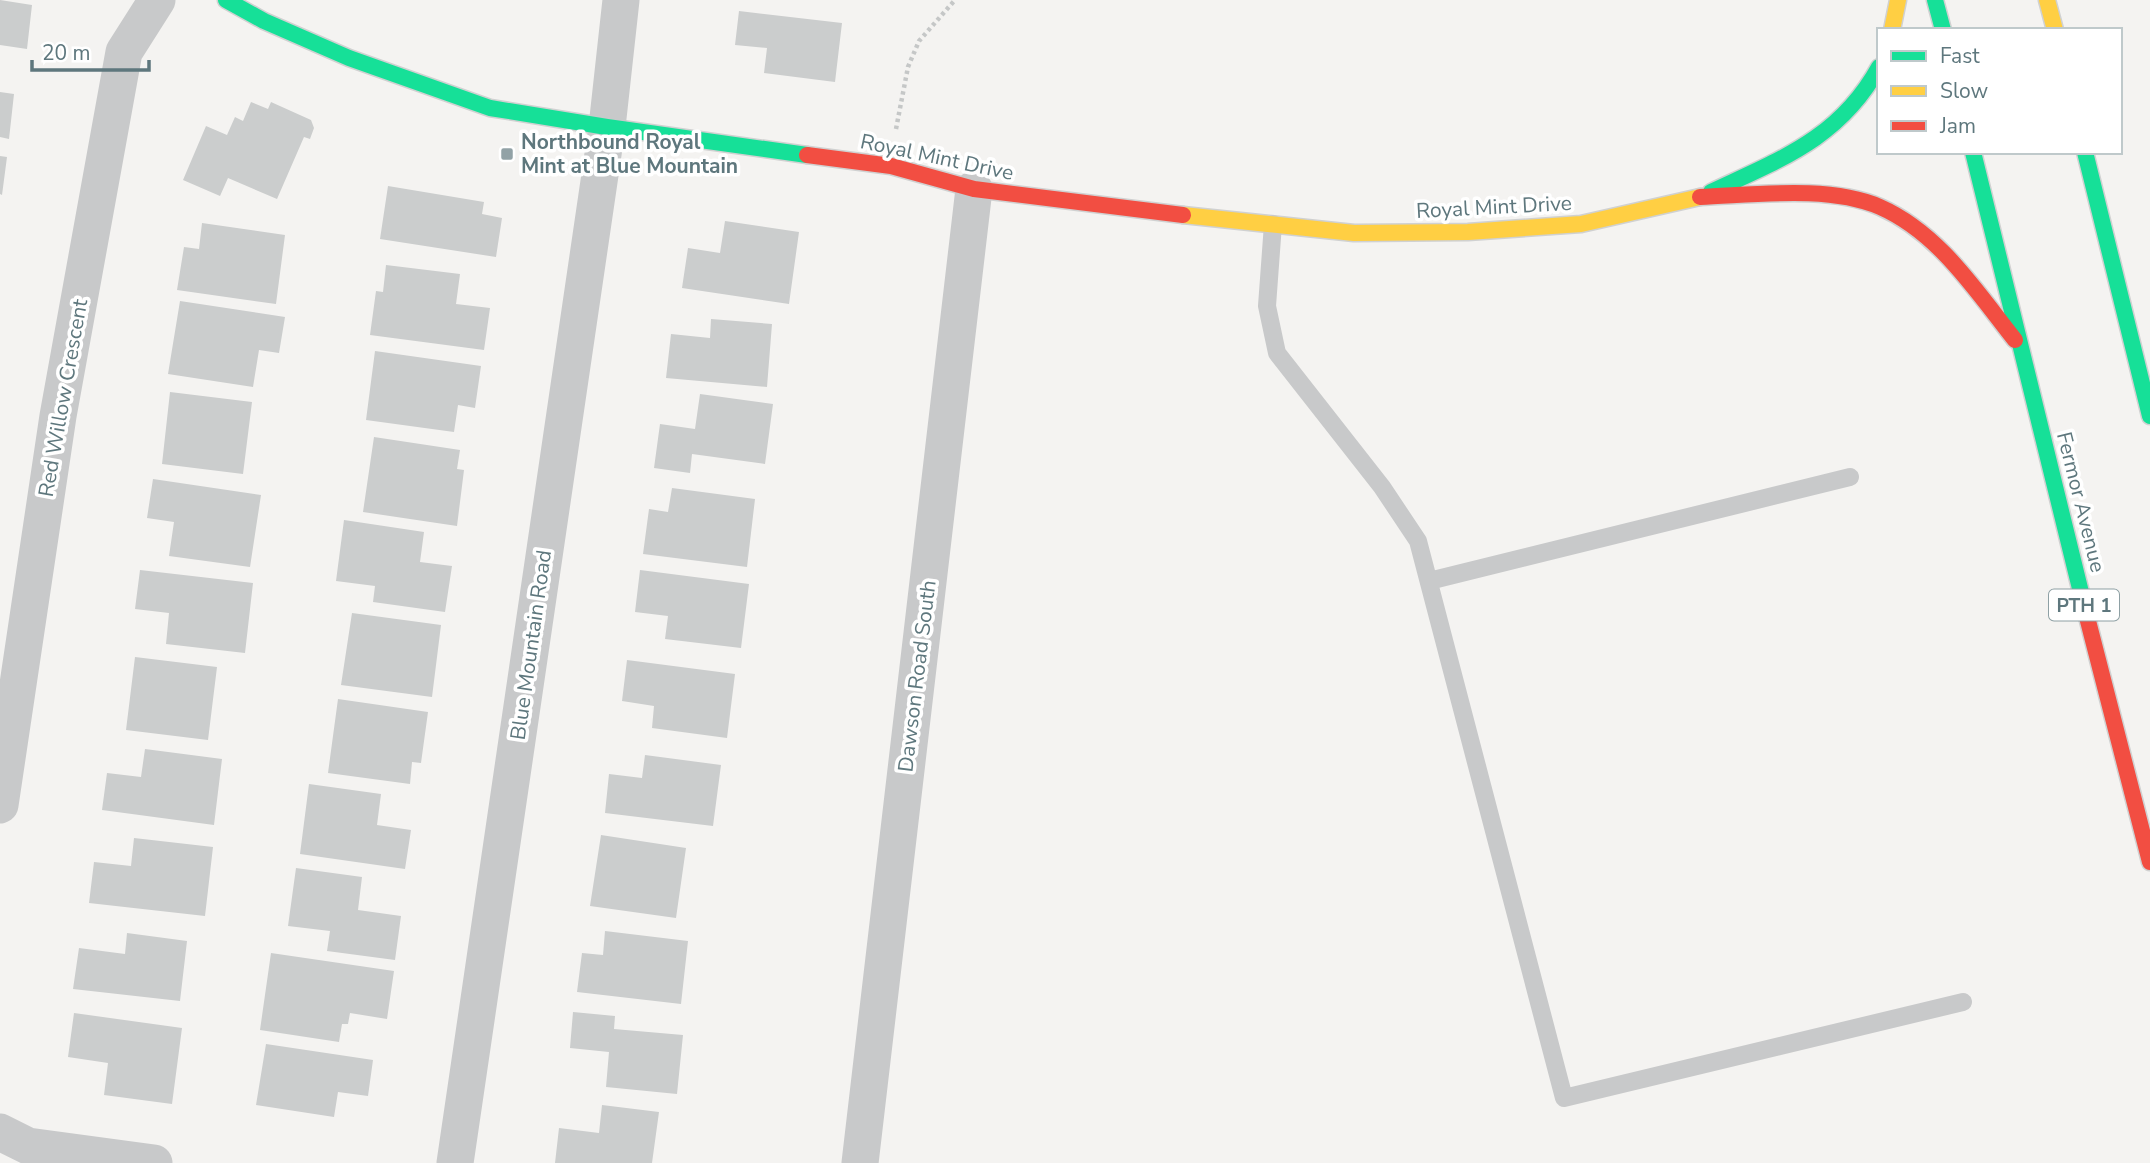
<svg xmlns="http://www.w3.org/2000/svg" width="2150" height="1163" font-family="'Nunito Sans',sans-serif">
  <rect width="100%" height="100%" fill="#f4f3f1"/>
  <path fill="#cbcdcd" d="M0 0 32 5 27 49 0 45Z
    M739 11 842 23 835 82 764 73 767 48 735 45Z
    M0 92 14 94 9 139 0 137Z
    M251 102 268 109 271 102 311 120 314 128 310 139 304 137 277 199 228 178 220 196 183 180 206 126 227 135 235 117 243 121Z
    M0 156 7 157 2 195 0 194Z
    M388 186 484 202 482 214 502 218 496 257 380 239Z
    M725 221 799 232 789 304 682 288 688 248 720 253Z
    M202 223 285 235 276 304 177 290 184 247 199 249Z
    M386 265 460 274 456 304 490 308 484 350 370 335 376 291 383 292Z
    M180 301 285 317 279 353 259 350 253 387 168 374Z
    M711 319 772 324 767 387 666 378 671 334 710 338Z
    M375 351 481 366 475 408 458 405 454 432 366 420Z
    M170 392 252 402 243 474 162 464Z
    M700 394 773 404 765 464 692 454 690 473 654 468 660 424 695 429Z
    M374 437 460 450 457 469 464 470 457 526 363 512Z
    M153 479 261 495 250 567 169 556 174 522 147 518Z
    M672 488 755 499 747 567 643 554 649 509 668 512Z
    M344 520 424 532 420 562 452 566 445 612 373 602 375 586 336 581Z
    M140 570 253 583 245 653 166 644 169 613 135 609Z
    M640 570 749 584 741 648 665 639 668 616 635 612Z
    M352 613 441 625 432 697 341 685Z
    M135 657 217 667 208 740 126 730Z
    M627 660 735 674 727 738 652 728 654 706 622 701Z
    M338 699 428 712 421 763 412 762 410 784 328 773Z
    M145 749 222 759 214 825 102 810 107 773 141 777Z
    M645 755 721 765 713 826 605 813 609 774 642 778Z
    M309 784 381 794 377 825 411 830 405 869 300 854Z
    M601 835 686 848 676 918 590 906Z
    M134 838 213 847 205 916 89 903 94 862 131 866Z
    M296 868 362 877 358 910 401 916 395 960 327 951 330 931 288 926Z
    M605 931 688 941 681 1004 577 992 582 953 603 955Z
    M127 933 187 941 180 1001 73 989 79 948 125 954Z
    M271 953 394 971 387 1019 350 1013 348 1024H342L339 1042 260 1030Z
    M573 1012 615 1016 614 1029 683 1035 677 1094 606 1087 609 1052 570 1048Z
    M74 1013 182 1028 172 1104 104 1095 108 1063 68 1057Z
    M266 1044 373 1060 368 1096 338 1092 334 1117 256 1105Z
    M602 1105 659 1112 652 1163H555L559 1128 599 1133Z"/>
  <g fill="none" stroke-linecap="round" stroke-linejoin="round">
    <defs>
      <path id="fast" d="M226 0 264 21 349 58 490 108 607 127 807 155
        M1935 0 1943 30
        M1973 152 2087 617
        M2085 152 2150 416
        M1711 192C1781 159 1840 138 1879 67"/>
      <path id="slow" d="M2047 0 2055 30
        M1892 30 1898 0
        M1183 215 1354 233 1468 232 1581 224 1700 197"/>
      <path id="jam" d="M807 155 891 166 974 189 1183 215
        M1700 197C1755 195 1829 185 1880 207 1939 233 1976 291 2015 340
        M2087 617 2150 862"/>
    </defs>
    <use href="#fast" stroke="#d0d1d1" stroke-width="19"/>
    <use href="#slow" stroke="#d0d1d1" stroke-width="19"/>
    <use href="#jam" stroke="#d0d1d1" stroke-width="19"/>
    <path stroke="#c5c7c7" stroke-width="4.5" stroke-dasharray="3.5 3.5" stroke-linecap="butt" d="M896 129 908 67 919 41 955 0"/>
    <path stroke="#c8c9ca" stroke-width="18" d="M1273 224 1267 306 1277 353 1382 487 1418 541 1564 1098 1963 1002
      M1429 581 1850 477"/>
    <path stroke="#c8c9ca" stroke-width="37" d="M0 805 58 416 124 52 157 0
      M0 1132 28 1146 154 1163
      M455 1163 607 127 621 0
      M860 1163 974 189"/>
    <use href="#fast" stroke="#16e098" stroke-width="16"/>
    <use href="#slow" stroke="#ffcf43" stroke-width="16"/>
    <use href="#jam" stroke="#f24e42" stroke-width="16"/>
  </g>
  <rect fill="#92a2a6" stroke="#fff" stroke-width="2.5" x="500" y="147" width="14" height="14" rx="3.5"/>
  <g text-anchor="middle" stroke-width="7" stroke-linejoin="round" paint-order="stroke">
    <rect fill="#fff" stroke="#8ea0a4" stroke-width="2" x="2049" y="589.5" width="70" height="31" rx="5"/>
    <g font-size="19" font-weight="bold" fill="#5e777d">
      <text x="2084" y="612">PTH 1</text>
    </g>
    <g font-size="21" font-weight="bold" fill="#5e777d" stroke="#fff" text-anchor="start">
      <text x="521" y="149">Northbound Royal<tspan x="521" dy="24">Mint at Blue Mountain</tspan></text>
    </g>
    <g font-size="21" fill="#5e777d" stroke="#fff">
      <text transform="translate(937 157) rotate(12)" y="7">Royal Mint Drive</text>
      <text transform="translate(1494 207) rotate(-3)" y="7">Royal Mint Drive</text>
      <text transform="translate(63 398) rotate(-80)" y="7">Red Willow Crescent</text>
      <text transform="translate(2081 502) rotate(76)" y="7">Fermor Avenue</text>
      <text transform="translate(531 645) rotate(-82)" y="7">Blue Mountain Road</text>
      <text transform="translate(917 676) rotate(-83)" y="7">Dawson Road South</text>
    </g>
  </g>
  <rect x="1877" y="28" width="245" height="126" fill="#ffffff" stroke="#bfc9cb" stroke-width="2"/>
  <rect x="1891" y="51" width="35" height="10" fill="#16e098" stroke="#bfc9cb" stroke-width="2"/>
  <text x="1940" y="63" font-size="21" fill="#5e777d">Fast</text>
  <rect x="1891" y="86" width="35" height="10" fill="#ffcf43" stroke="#bfc9cb" stroke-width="2"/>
  <text x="1940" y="98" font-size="21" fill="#5e777d">Slow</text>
  <rect x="1891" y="121" width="35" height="10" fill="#f24e42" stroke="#bfc9cb" stroke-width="2"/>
  <text x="1940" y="133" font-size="21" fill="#5e777d">Jam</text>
  <path d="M32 60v10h117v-10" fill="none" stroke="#5e777d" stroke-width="3.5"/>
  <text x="42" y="60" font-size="21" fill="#5e777d" stroke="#ffffff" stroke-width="5" paint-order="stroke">20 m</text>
</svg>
